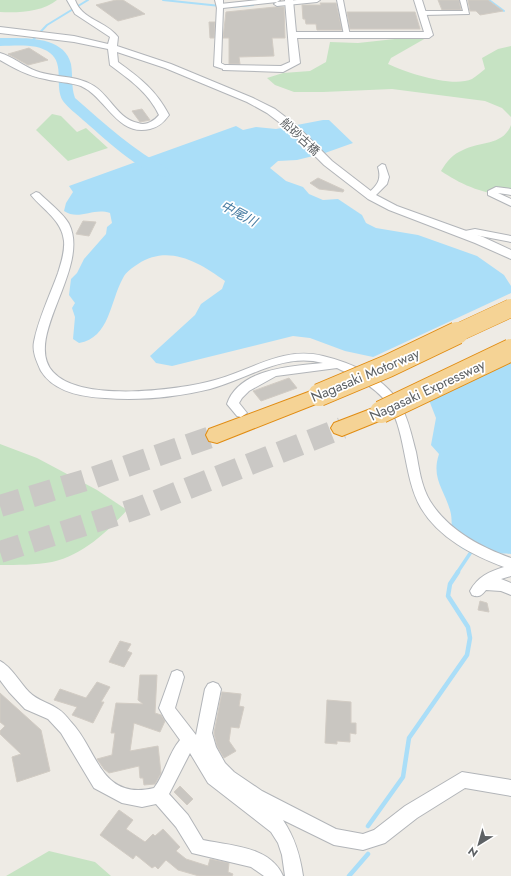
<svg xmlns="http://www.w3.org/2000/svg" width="511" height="876" font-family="Jost,'Noto Sans JP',sans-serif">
  <rect width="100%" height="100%" fill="#eeebe5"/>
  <path fill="#c6e3c3" d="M0 0H57C43 12 18 13 0 12Z
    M404 38H426L391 58 388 64C407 73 453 88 472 79 477 76 481 72 485 69L482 58 498 49 511 46V117L502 108 485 101 392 89 323 92H294L275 85 267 78 283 73 310 71 326 62 330 42 358 43Z
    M52 114 61 116 77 132 86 128 108 148 68 161 36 130Z
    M511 125V194C488 197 460 184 441 171 447 161 453 154 463 150 481 141 503 146 511 125Z
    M0 444 37 458 97 490 127 510C107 532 83 555 52 562 35 565 17 565 0 565Z
    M49 851 95 862 111 876H6Z"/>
  <path fill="#aadef8" d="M323 120H329L353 143 325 153 297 160 278 161 270 168 286 181 303 187 309 194 323 200 338 199 362 215 366 223 376 228 418 235 477 256 504 275 511 286V554C494 552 475 558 460 547 448 536 454 523 450 510 444 489 431 478 439 454L431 445 436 418 427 395 401 367 373 357 345 351 310 338 293 336 172 366 156 363 150 356 195 315 201 304 222 289 225 281C199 262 168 244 138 264 132 268 126 272 123 278 110 301 110 338 79 343L73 339 75 317 72 308 75 303 69 295 71 279 77 273 84 259 106 234 107 227 112 223 110 213C93 207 79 221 64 211L66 203 73 192 69 186 236 126 243 130 256 127 276 129Z"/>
  <path fill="#eeebe5" d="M511 293V360L428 402 426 396 399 369 371 358Z"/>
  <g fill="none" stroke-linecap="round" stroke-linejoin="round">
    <path stroke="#aadef8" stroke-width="2" d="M163 0 230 7 253 5
      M489 0 504 11
      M30 43 47 25 88 0"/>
    <path stroke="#aadef8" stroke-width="3.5" d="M457 573 471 552"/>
    <path stroke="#aadef8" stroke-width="4.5" d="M368 826 403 777 409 738 467 655 470 638 468 627 448 596 450 584 458 572
      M349 876 368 854"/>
    <path fill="#aadef8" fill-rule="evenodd" d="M0 38C23 38 64 35 71 64 73 76 71 87 75 98 107 126 133 150 170 170L173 173 170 176C149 182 100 134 83 120 77 114 68 108 63 101 54 87 65 64 50 53 37 43 16 46 0 46Z"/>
  </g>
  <path fill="#c9c6c1" stroke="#d2ccc4" d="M116 0H123L145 14 118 21 96 5Z
    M438 0H459L461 10H442Z
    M468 0H488L503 11 480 15 476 11H470Z
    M320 3H336L342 30H317L316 24H306L305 19H303L302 5H321Z
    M275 7H284L285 38H272L274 56 239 57 240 64H229V38H223L226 12Z
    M347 12H415L420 29H350Z
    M209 22H215L214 38H210Z
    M29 48 48 60 28 65 8 54Z
    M142 109 150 120 140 122 132 111Z
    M318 178 344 190 343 192 319 189 310 183Z
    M83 221 96 222 89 236 76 234Z
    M289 378 297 388 261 401 253 391Z
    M480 601 487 603 489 612 478 610Z
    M120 641 131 644 127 651 132 653 124 667 109 662Z
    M140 675H157L155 713 161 715 165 721 160 732 134 723 130 751 158 746 161 773 155 784 144 785 143 778H140L139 766 109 773 104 769 97 759 112 755 115 733H111L116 703 143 704 138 700Z
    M97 682 110 687 101 702H104L93 723 72 715 77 707 54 700 60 689 86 698Z
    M222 692 241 694 239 706 244 707 239 728 231 727 229 741 236 751 224 758 217 746 214 733Z
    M0 693 41 730 50 771 17 782 12 757 21 754 0 734V731L5 726 0 722Z
    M327 700 351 702V723H356V734L350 733V742L337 741V744L325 743Z
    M180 786 193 799 187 805 174 792Z
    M119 810 133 820 126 829 145 842 153 834 155 836 163 829 180 847 176 851 186 859 208 866 210 859 229 863 228 872 233 874 232 876H199L178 870 166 860 158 869 155 866 152 868 136 855 133 859 100 835Z"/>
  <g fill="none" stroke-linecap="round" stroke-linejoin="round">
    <path stroke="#cac8c5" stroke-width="22" stroke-dasharray="22 11" stroke-linecap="butt" d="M0 506 89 479 217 435
      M0 552 138 508 342 428"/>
    <defs>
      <path id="minor" d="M258 0H280L277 2 223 8 221 63 230 68 226 70 214 66 217 6 220 4Z
        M297 0H320L317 2 277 6 274 4 277 2Z
        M337 0H343L350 36 344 35Z
        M460 0H466L469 14 423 15 420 13 423 11H463Z
        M382 164 385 165 389 177 387 184 373 198H367V194C377 186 382 180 378 167Z
        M496 187 511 189V195L498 193 511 199V206L488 195V191Z
        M36 192 39 193C47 201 64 214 69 224 91 268 22 338 53 372 81 403 180 390 215 380 252 370 283 346 323 356 353 363 388 379 402 408 409 422 412 437 416 452 419 468 421 486 430 501 448 530 480 547 511 558V576L501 579 511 583V595L501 591 486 590C482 595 479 598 472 595L470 591C478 576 489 572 504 567 472 555 439 538 421 508 402 476 407 424 384 399 372 386 357 377 341 370L337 368 276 376 249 391 242 398 239 403 247 413 241 417 237 416 227 404C239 368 293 366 323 363 283 352 248 379 210 389 177 397 139 401 105 398 82 397 54 392 41 371 37 362 32 352 34 342 38 320 50 295 58 273 61 263 65 252 64 241 62 220 43 210 31 195Z
        M475 229 511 236V242L475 235 463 237 458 234 460 232Z
        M0 661C11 666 20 683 29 692 38 701 48 702 58 709 63 712 67 717 71 722 98 750 100 801 154 788 165 774 168 754 180 740L165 719 159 708 172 672 177 670 182 672 184 677 175 708 196 735 205 689 208 684 213 682 218 684 221 689 212 733 216 747 225 763 234 772 262 791 336 829 363 834 374 830 405 806 462 772 511 780V796L465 788 417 818 385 843 363 850 334 845 283 820C295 838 300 855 303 876H285L282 855 278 843 271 832 208 783 190 753 169 794 188 815 203 840C231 846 270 846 283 876H264L251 867 192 853 176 827 156 804 142 807 122 803 94 788 61 733 48 719 25 709 9 692 0 680Z"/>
      <path id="tertiary" d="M67 0H75C82 20 106 21 118 37L117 46 171 64 253 98 275 109 296 125 332 161 376 195 397 206 483 237 511 250V259L475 243 389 210 368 199 324 165 288 129 267 113 247 102 165 68 117 52 118 62C140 78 156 90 169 115 164 122 159 127 150 129 117 137 106 97 81 86 69 82 56 82 45 79 28 76 14 68 0 60V53C12 56 23 66 36 71 55 78 77 75 94 86 110 96 118 119 138 123 146 126 154 121 159 115 148 92 130 80 110 65L108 49 74 42 0 33V27L74 36 108 44 110 37 75 14Z
        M215 0H223V8H217Z
        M285 0H293L296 32H424L414 0H422L433 35 429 38H297L300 63 283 72 223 70V66L226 65 281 66 290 62Z"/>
      <path id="motorway" d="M319 388 326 390 330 395 326 400 217 443 209 441 206 435 209 429Z
        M381 405 389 407 392 412 389 417 342 436 334 433 331 428 334 423Z"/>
    </defs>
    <use href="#minor" stroke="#b2b5b9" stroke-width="2"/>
    <use href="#tertiary" stroke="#b2b5b9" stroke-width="2"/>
    <use href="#motorway" stroke="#e18c12" stroke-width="2"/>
    <use href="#minor" fill="#fff" fill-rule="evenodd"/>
    <use href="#tertiary" fill="#fff" fill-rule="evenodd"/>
    <use href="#motorway" fill="#f5d395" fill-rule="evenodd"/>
    <defs>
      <path id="motorway-bridge-far1" d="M455 334 511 308"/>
      <path id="motorway-bridge" d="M319 395 388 366 457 333
        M381 412 511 350"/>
    </defs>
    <use href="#motorway-bridge-far1" stroke="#e18c12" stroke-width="19" stroke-linecap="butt"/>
    <use href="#motorway-bridge" stroke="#e18c12" stroke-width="24" stroke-linecap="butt"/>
    <use href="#motorway-bridge-far1" stroke="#f5d395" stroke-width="18"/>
    <use href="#motorway-bridge" stroke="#f5d395" stroke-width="22"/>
  </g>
  <g text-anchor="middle" stroke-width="3.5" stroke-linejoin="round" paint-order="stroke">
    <g font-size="12" fill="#5d6164" stroke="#fff">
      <text transform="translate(300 137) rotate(43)" y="4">船砂古橋</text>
    </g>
    <g font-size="13" font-style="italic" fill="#457ba1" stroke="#fff">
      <text transform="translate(239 213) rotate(28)" y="5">中尾川</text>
    </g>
    <g font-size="14" fill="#5d6164" stroke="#fff">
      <text transform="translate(365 375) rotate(-23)" y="5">Nagasaki Motorway</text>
      <text transform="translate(427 390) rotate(-25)" y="5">Nagasaki Expressway</text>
    </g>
  </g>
  <g transform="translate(479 844) rotate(217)" stroke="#ffffff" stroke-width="3" paint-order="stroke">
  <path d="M0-3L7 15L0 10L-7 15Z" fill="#5d6164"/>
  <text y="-6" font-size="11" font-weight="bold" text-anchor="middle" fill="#5d6164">N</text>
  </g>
</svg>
